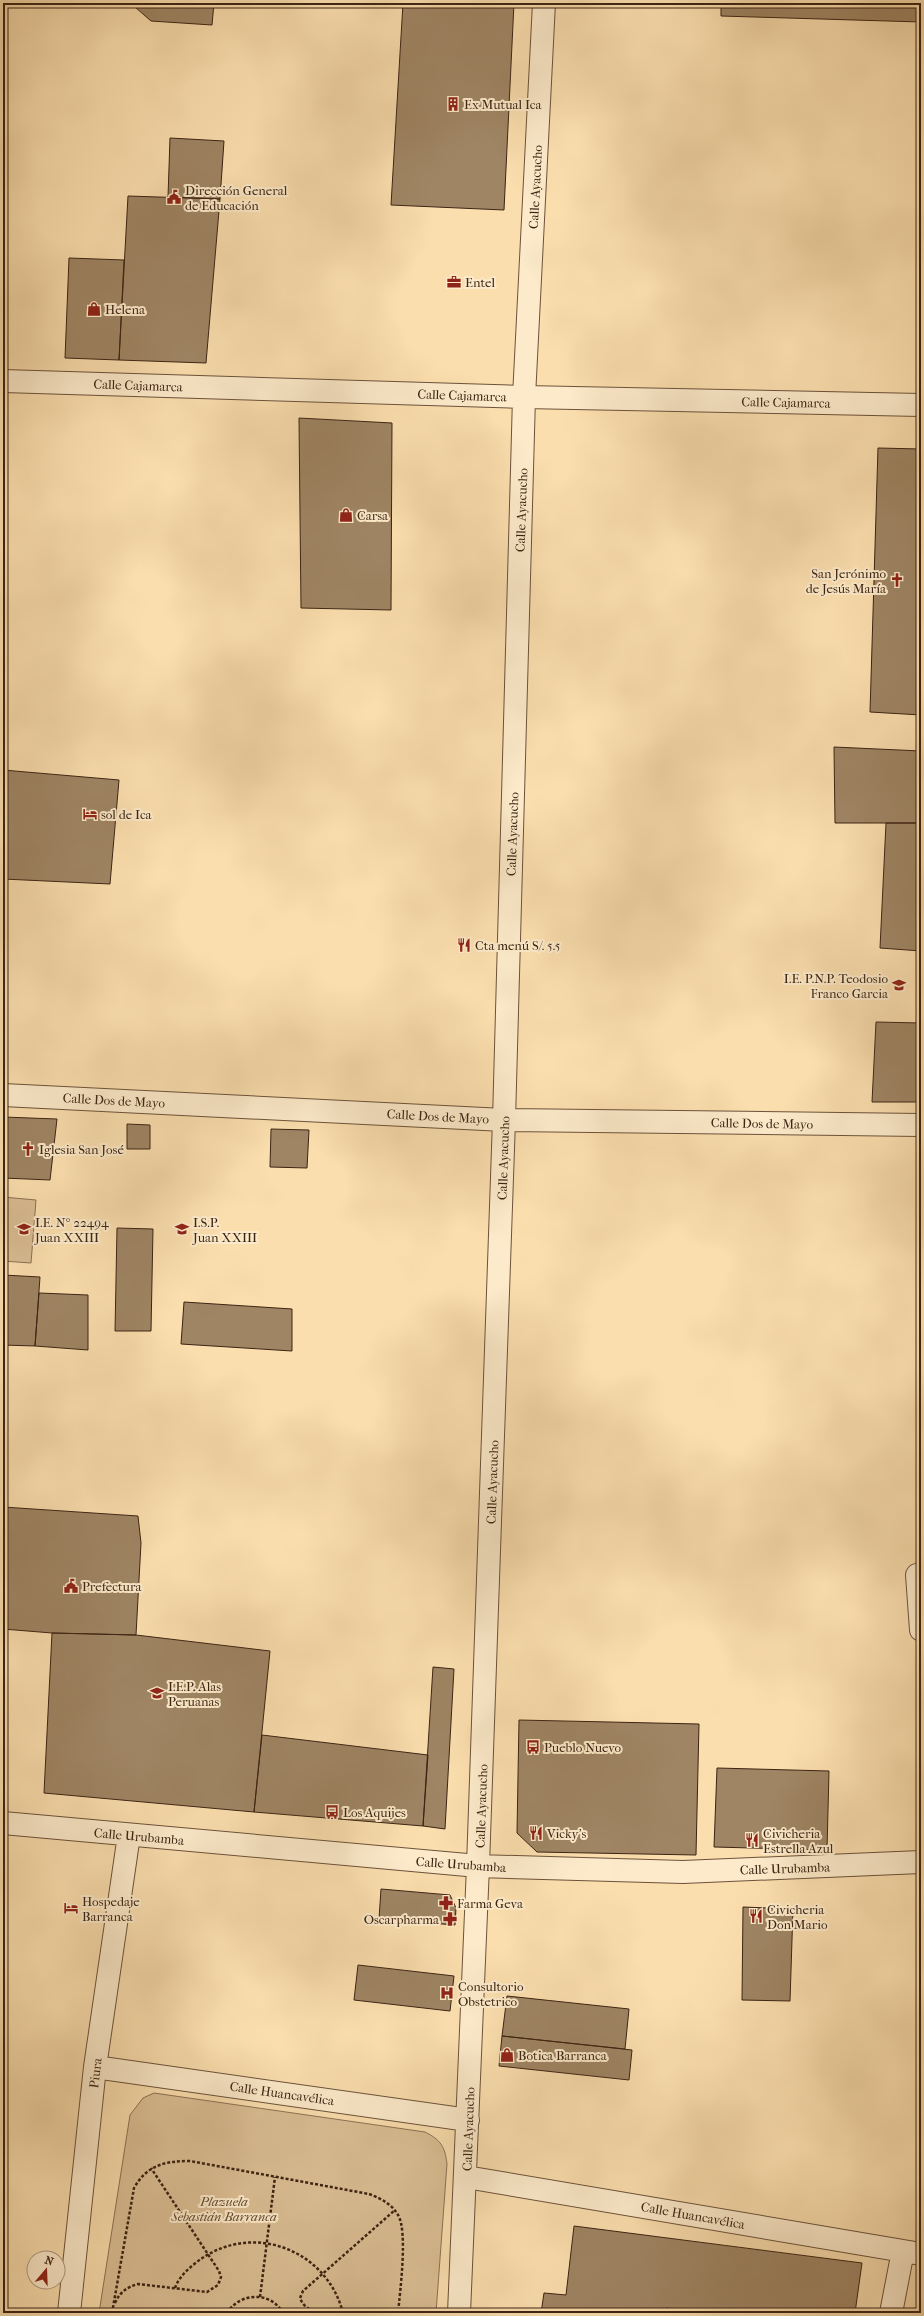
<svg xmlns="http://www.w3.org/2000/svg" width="924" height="2316" font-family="'IM FELL French Canon',serif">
  <rect width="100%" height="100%" fill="#fbdeae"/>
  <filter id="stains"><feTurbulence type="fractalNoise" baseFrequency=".005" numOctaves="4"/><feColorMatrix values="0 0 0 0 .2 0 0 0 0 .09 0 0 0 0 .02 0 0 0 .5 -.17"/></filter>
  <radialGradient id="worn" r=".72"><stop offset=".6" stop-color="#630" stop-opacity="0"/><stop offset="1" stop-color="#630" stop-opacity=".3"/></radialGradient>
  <path fill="#dbbe94" stroke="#8c7154" d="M3 1197 36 1200 31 1263 3 1261Z
    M154 2093 425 2132C441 2140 445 2147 447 2164L436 2313H99L130 2115 143 2098Z"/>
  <path fill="#9f8564" stroke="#3c2413" d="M135 3H214L212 25 151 21 135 7Z
    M403 3H514L504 210 391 205Z
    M721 3H921V22L721 16Z
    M170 138 224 141 220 199 168 197Z
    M128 196 220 199 206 363 119 360Z
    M69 258 124 260 119 360 65 358Z
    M299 418 392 423 391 610 301 608Z
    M878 448 921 449V715L870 712Z
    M834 747 921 751V823H835Z
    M3 770 119 780 110 884 3 879Z
    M886 823H921V951L880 948Z
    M876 1022 921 1023V1102H872Z
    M3 1117 57 1119 50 1180 3 1178Z
    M127 1124 150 1125V1149H127Z
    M271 1129 309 1130 307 1168 270 1167Z
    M117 1228 153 1229 151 1331H115Z
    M3 1275 40 1277 35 1346 3 1345Z
    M39 1293 88 1295V1350L35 1346Z
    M184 1302 292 1309V1351L181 1344Z
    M3 1507 138 1516 141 1543 136 1635 52 1633 3 1629Z
    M52 1633 136 1635 270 1651 254 1812 44 1793Z
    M433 1667 454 1669 445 1829 423 1826Z
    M519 1720 699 1724 696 1855 537 1852 517 1833Z
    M262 1735 428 1755 423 1826 254 1812Z
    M717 1768 829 1771 827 1850 714 1847Z
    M381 1889 450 1895 456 1908 455 1925 379 1919Z
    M743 1907 793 1909 790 2001 742 2000Z
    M358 1965 454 1976 450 2011 354 2000Z
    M507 1996 629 2009 625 2049 502 2036Z
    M502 2036 632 2050 629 2080 499 2066Z
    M574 2226 862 2263 855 2313H694L666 2308 665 2313H541L544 2293 566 2295Z"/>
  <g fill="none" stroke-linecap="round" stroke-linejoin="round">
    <defs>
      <path id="minor" d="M3 381 524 397 921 405
        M3 1095 504 1120 921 1125
        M917 1575 921 1630
        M3 1823 478 1866 683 1872 921 1862
        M95 2067 468 2120
        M466 2177 921 2254
        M69 2313 95 2067 129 1835
        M459 2313 478 1866 504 1120 524 397 544 3
        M891 2313 903 2251"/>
    </defs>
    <use href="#minor" stroke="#6c523a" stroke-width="24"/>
    <path stroke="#3c2413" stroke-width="2.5" stroke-dasharray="3 2" stroke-linecap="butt" d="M175 2288C179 2276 191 2266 201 2259 254 2222 327 2250 343 2313
      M260 2297 275 2177
      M115 2303C120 2292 127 2287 138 2284L207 2292 218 2285 221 2277 219 2271 151 2168
      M112 2313 134 2188C147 2165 165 2161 190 2161L369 2194C380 2198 392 2204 398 2215 408 2231 400 2292 398 2313
      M227 2313C240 2292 271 2291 283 2313
      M329 2313C316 2312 305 2311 300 2298L303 2291 395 2210"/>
    <use href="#minor" stroke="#fceaca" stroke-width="22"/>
  </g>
  <defs>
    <symbol id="building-bare" viewBox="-9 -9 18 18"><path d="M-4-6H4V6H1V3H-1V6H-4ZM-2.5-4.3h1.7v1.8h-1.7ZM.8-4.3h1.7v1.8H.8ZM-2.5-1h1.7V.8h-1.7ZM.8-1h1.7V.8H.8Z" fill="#8f2418" stroke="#fceaca" stroke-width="2.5" paint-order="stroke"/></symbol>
    <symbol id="civic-bare" viewBox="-9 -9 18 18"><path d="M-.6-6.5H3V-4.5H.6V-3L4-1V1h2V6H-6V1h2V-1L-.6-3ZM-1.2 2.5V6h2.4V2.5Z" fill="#8f2418" stroke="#fceaca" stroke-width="2.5" paint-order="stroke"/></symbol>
    <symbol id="office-bare" viewBox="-9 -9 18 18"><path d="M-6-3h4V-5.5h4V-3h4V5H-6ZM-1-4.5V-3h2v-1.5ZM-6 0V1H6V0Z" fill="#8f2418" stroke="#fceaca" stroke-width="2.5" paint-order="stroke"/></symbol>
    <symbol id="shop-bare" viewBox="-9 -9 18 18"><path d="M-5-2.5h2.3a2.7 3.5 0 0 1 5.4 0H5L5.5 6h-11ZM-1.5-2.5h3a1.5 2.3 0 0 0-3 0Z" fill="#8f2418" stroke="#fceaca" stroke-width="2.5" paint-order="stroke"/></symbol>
    <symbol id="church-bare" viewBox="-9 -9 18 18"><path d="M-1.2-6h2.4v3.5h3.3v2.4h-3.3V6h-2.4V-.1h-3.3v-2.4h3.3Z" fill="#8f2418" stroke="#fceaca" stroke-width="2.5" paint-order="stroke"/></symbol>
    <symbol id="hotel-bare" viewBox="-9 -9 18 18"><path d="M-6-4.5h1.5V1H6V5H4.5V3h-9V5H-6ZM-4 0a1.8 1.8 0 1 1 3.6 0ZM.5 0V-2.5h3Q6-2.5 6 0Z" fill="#8f2418" stroke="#fceaca" stroke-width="2.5" paint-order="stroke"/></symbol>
    <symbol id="restaurant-bare" viewBox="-9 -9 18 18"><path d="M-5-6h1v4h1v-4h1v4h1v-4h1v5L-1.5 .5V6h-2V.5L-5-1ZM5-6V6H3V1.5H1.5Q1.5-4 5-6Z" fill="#8f2418" stroke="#fceaca" stroke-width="2.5" paint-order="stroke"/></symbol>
    <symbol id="school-bare" viewBox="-9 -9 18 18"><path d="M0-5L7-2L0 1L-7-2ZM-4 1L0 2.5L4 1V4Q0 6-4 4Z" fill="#8f2418" stroke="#fceaca" stroke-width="2.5" paint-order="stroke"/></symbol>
    <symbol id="university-bare" viewBox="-9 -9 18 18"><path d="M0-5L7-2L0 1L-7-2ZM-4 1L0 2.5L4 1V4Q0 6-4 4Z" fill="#8f2418" stroke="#fceaca" stroke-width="2.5" paint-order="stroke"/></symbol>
    <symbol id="bus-bare" viewBox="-9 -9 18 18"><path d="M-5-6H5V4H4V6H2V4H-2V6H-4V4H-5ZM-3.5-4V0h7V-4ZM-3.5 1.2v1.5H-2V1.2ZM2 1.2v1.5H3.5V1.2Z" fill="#8f2418" stroke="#fceaca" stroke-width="2.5" paint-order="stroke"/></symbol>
    <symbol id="pharmacy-bare" viewBox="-9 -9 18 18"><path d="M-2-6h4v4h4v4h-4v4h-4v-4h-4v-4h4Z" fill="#8f2418" stroke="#fceaca" stroke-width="2.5" paint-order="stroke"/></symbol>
    <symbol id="hospital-bare" viewBox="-9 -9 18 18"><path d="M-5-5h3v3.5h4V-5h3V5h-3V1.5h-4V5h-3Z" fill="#8f2418" stroke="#fceaca" stroke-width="2.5" paint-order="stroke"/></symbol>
  </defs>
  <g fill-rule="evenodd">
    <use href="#building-bare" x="443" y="94" width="20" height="20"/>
    <use href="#civic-bare" x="164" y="187" width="20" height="20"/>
    <use href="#office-bare" x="444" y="272" width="20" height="20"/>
    <use href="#shop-bare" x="84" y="299" width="20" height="20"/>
    <use href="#shop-bare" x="336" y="505" width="20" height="20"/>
    <use href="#church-bare" x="887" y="570" width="20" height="20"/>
    <use href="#hotel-bare" x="80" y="804" width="20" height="20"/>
    <use href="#restaurant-bare" x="454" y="935" width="20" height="20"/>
    <use href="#school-bare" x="889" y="975" width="20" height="20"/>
    <use href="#church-bare" x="18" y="1139" width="20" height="20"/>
    <use href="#school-bare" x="14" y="1219" width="20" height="20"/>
    <use href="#university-bare" x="172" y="1219" width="20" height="20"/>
    <use href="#civic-bare" x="61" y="1576" width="20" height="20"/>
    <use href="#university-bare" x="147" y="1683" width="20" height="20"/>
    <use href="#bus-bare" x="523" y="1737" width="20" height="20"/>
    <use href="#bus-bare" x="322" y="1802" width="20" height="20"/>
    <use href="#restaurant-bare" x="526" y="1823" width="20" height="20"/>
    <use href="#restaurant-bare" x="742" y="1830" width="20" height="20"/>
    <use href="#pharmacy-bare" x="436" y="1893" width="20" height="20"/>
    <use href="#hotel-bare" x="61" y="1898" width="20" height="20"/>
    <use href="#restaurant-bare" x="746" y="1906" width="20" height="20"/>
    <use href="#pharmacy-bare" x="440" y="1909" width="20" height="20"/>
    <use href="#hospital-bare" x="437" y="1983" width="20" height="20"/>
    <use href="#shop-bare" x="497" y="2045" width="20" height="20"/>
  </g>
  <g text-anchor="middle" stroke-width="4" stroke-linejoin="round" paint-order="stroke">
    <g font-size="13" fill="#3c2413" stroke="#fceaca" text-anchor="start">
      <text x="464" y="109">Ex Mutual Ica</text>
      <text x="185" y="195">Dirección General<tspan x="185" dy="15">de Educación</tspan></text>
      <text x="465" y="287">Entel</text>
      <text x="105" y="314">Helena</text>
      <text x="357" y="520">Carsa</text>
      <text x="886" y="578" text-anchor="end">San Jerónimo<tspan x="886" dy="15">de Jesús María</tspan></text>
      <text x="101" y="819">sol de Ica</text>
      <text x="475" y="950">Cta menú S/. 5.5</text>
      <text x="888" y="983" text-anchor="end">I.E. P.N.P. Teodosio<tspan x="888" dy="15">Franco Garcia</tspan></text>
      <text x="39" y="1154">Iglesia San José</text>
      <text x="35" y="1227">I.E. N° 22494<tspan x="35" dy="15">Juan XXIII</tspan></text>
      <text x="193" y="1227">I.S.P.<tspan x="193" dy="15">Juan XXIII</tspan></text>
      <text x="82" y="1591">Prefectura</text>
      <text x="168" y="1691">I.E.P. Alas<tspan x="168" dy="15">Peruanas</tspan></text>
      <text x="544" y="1752">Pueblo Nuevo</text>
      <text x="343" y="1817">Los Aquijes</text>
      <text x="547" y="1838">Vicky's</text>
      <text x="763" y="1838">Civicheria<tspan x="763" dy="15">Estrella Azul</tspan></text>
      <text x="82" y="1906">Hospedaje<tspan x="82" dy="15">Barranca</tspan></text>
      <text x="457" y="1908">Farma Geva</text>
      <text x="767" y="1914">Civicheria<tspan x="767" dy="15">Don Mario</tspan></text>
      <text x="439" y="1924" text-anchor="end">Oscarpharma</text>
      <text x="458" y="1991">Consultorio<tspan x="458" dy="15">Obstetrico</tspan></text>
      <text x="518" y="2060">Botica Barranca</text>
    </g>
    <g font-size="13" fill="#3c2413" stroke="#fceaca">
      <text transform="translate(535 187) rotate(-87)" y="5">Calle Ayacucho</text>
      <text transform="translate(138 385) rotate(2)" y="5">Calle Cajamarca</text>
      <text transform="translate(462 395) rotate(2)" y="5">Calle Cajamarca</text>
      <text transform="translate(786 402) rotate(1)" y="5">Calle Cajamarca</text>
      <text transform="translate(521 510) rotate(-88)" y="5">Calle Ayacucho</text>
      <text transform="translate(512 834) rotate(-88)" y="5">Calle Ayacucho</text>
      <text transform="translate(114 1100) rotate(3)" y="5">Calle Dos de Mayo</text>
      <text transform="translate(438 1116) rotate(3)" y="5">Calle Dos de Mayo</text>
      <text transform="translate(762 1123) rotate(1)" y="5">Calle Dos de Mayo</text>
      <text transform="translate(503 1158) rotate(-88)" y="5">Calle Ayacucho</text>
      <text transform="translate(492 1482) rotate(-88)" y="5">Calle Ayacucho</text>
      <text transform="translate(481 1806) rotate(-88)" y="5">Calle Ayacucho</text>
      <text transform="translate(139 1836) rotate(5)" y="5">Calle Urubamba</text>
      <text transform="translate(461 1864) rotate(4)" y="5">Calle Urubamba</text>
      <text transform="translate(785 1868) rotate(-2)" y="5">Calle Urubamba</text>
      <text transform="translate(95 2073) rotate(-83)" y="5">Piura</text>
      <text transform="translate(282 2093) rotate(8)" y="5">Calle Huancavélica</text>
      <text transform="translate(468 2129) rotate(-88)" y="5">Calle Ayacucho</text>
      <text transform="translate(693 2215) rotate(10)" y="5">Calle Huancavélica</text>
    </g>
    <g font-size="13" font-style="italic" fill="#644a33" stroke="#fceaca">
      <text x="224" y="2206">Plazuela<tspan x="224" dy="15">Sebastián Barranca</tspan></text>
    </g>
  </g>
  <rect width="924" height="2316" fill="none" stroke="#fbdeae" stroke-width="16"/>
  <rect x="4" y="4" width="916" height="2308" fill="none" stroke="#3c2413" stroke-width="2"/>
  <rect x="8" y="8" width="908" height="2300" fill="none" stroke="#3c2413"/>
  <g transform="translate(46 2270) rotate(19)"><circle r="19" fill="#fceaca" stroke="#af9b81"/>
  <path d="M0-3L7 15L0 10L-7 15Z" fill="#8f2418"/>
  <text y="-6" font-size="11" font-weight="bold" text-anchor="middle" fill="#3c2413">N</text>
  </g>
  <rect width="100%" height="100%" filter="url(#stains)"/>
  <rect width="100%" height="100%" fill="url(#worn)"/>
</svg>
